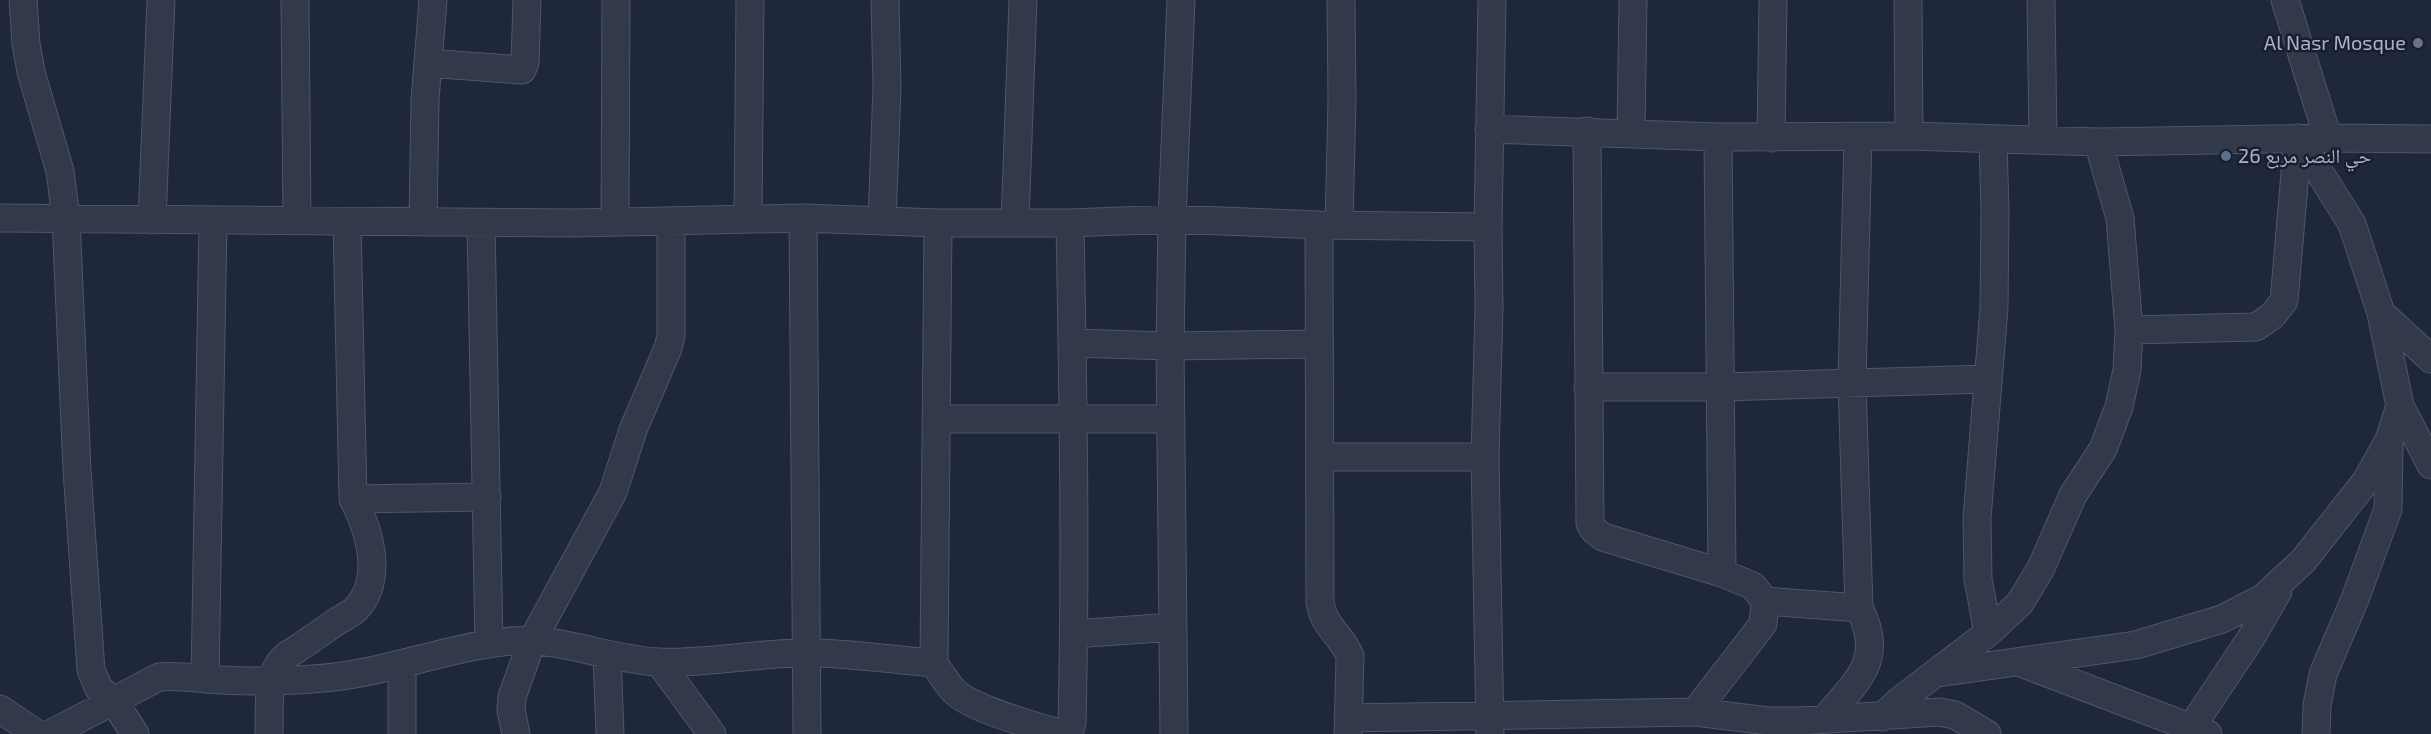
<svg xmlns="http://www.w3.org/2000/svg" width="2431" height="734" font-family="'Exo 2','Noto Naskh Arabic',sans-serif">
  <rect width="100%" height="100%" fill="#1e273b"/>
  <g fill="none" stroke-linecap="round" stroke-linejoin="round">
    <defs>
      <path id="minor" d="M23 0 26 44 31 72 60 171 66 218 77 470 91 670 99 689 113 700 135 734
        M295 0 297 221
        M1908 0 1909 136
        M2041 0 2043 140
        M2285 0 2328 138
        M428 63 522 70 525 63 527 0
        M1489 129 1718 137 1909 136 2098 142 2328 138 2431 139
        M1587 131 1590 524 1594 530 1603 537 1722 573 1753 586 1765 601 1763 624 1695 712
        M1631 133 1633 0
        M1718 137 1722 573
        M1771 138 1773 0
        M2298 138 2352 224 2381 313 2400 406 2431 465
        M0 218 576 223 803 218 938 223H1070L1172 219 1319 225 1488 227
        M803 218 807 734
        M748 219 750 0
        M152 220 161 0
        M882 221 887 87 885 0
        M423 222 425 100 433 0
        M615 222 616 0
        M481 223 489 644
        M1015 223 1023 0
        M1319 225 1320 602C1324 628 1341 634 1350 656L1348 734
        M1339 225 1342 101 1341 0
        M2381 313 2431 359
        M2129 330 2256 327 2272 316 2284 301 2298 138
        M1072 343 1170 346 1318 344
        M1588 387H1721L1988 379
        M938 419H1171
        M1320 457H1485
        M353 499 487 497
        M1765 601 1859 608
        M1988 633 1978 579 1977 518 1994 308 1995 212 1993 139
        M1074 634 1173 627
        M607 655 610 734
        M659 662 712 734
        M934 663 938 223
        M2021 663 2208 734
        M402 664V734
        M1938 673 2136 645 2222 619 2263 598 2303 561 2366 481 2389 440 2400 406
        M205 679 213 221
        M0 709 37 734
        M1882 717 1899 701 1988 633 2020 603 2041 568 2073 495 2103 449 2119 407 2127 370 2129 330 2120 218 2098 142
        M1348 718 1695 712 1768 721H1798L1939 712 1955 715 1987 734
        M1825 719C1857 680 1886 660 1859 608L1852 382 1858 137
        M50 734 159 677C180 675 200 679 222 680 251 682 282 681 312 679 380 676 444 647 512 641 560 637 610 660 659 662 708 664 755 653 804 653 845 652 892 660 934 663 940 672 946 682 953 690 970 709 1036 726 1062 734
        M269 734C270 709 265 674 286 656 303 645 319 634 336 622 342 618 351 614 356 609 384 579 370 531 353 499L347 222
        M516 734 511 710 512 697 532 641 613 492 633 430 668 348 671 336V221
        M1069 734 1072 723C1076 557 1073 390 1070 223
        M1174 734 1170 346 1172 219 1181 0
        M1490 734 1485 457 1489 308 1488 227 1492 0
        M2187 734 2251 638 2278 591
        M2316 734 2317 705 2323 674 2355 599 2388 509 2389 445"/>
    </defs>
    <use href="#minor" stroke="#505668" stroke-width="29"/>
    <use href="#minor" stroke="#32394b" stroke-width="27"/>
  </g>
  <circle fill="#6b7280" stroke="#181e2f" stroke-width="2" cx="2418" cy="43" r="6"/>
  <circle fill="#5c6f8a" stroke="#181e2f" stroke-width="2" cx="2226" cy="156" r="6"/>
  <g text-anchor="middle" stroke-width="5" stroke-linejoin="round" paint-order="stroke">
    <g font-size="20" fill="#acb3c7" stroke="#181e2f" text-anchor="end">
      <text x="2406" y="50">Al Nasr Mosque</text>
      <text x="2238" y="163" text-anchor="start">حي النصر مربع 26</text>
    </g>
  </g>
</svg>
